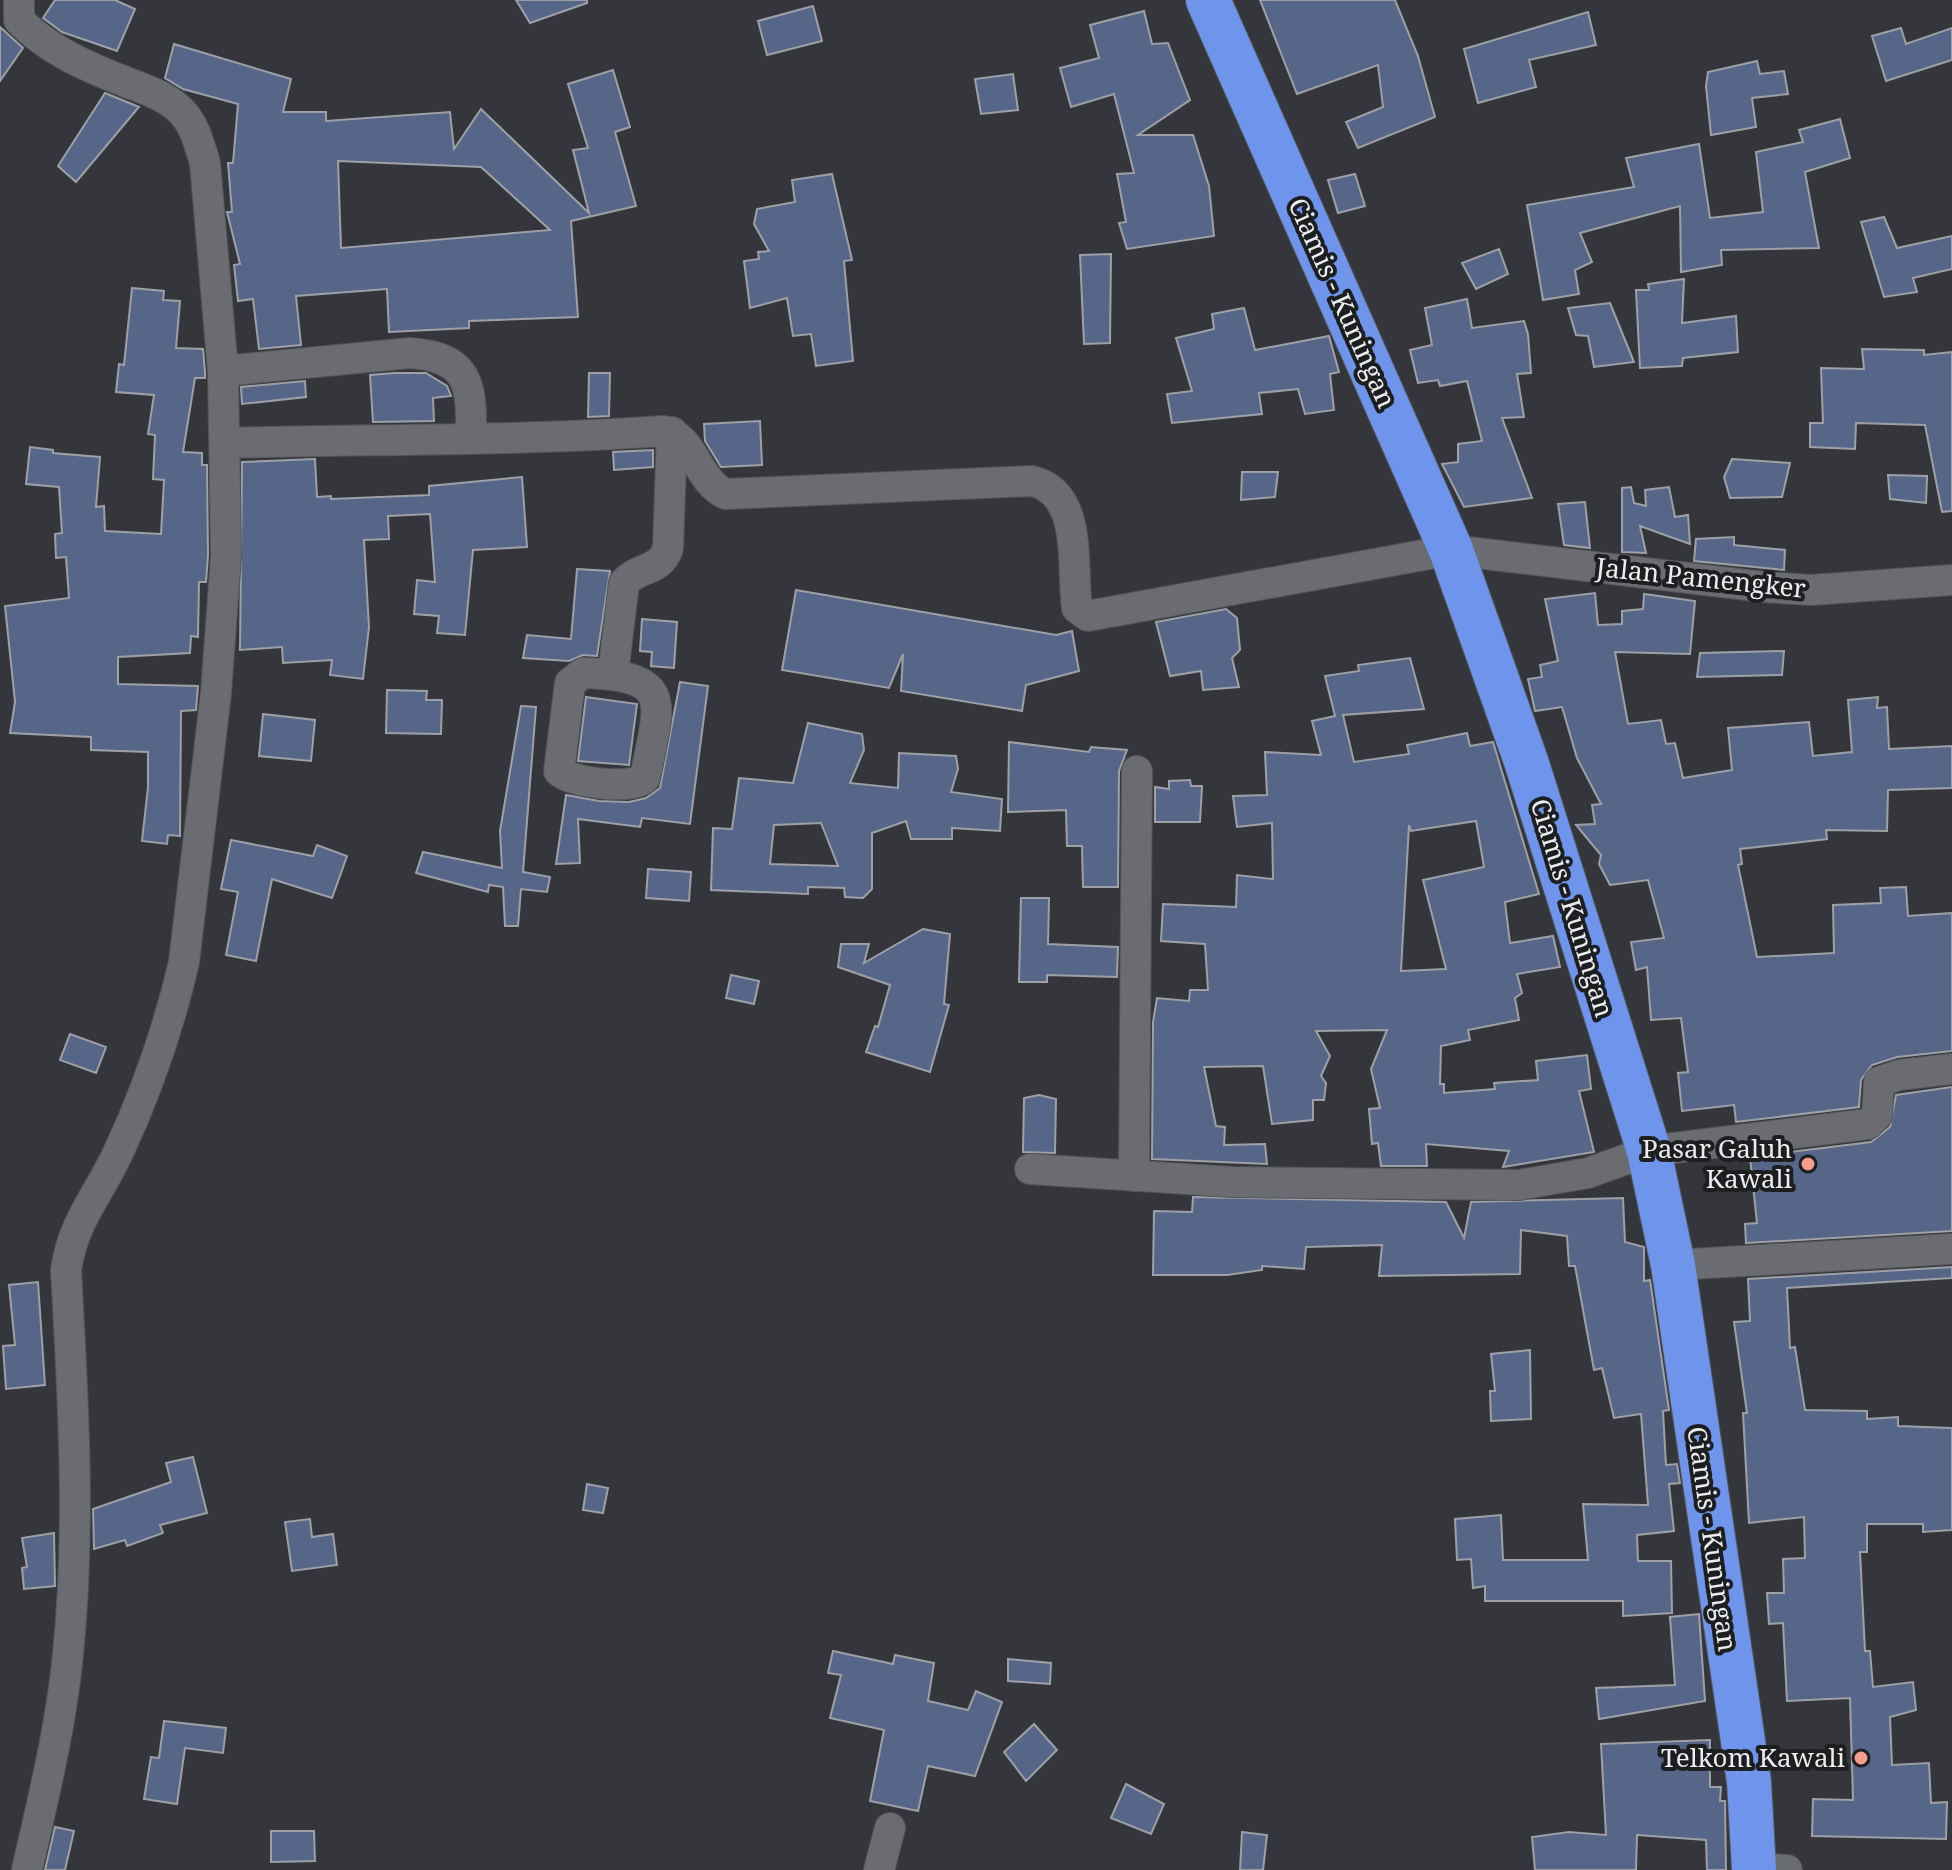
<svg xmlns="http://www.w3.org/2000/svg" width="1952" height="1870" font-family="'Noto Serif',serif">
  <rect width="100%" height="100%" fill="#34363b"/>
  <path fill="#566689" stroke="#9ea0a6" stroke-width="2" fill-rule="evenodd" d="M55 0H115L135 9 117 51 62 32 43 18Z
    M516 0H587V3L530 23Z
    M1260 0H1395L1418 56 1435 117 1358 148 1346 122 1383 107 1378 65 1297 94Z
    M813 6 822 41 767 55 758 21Z
    M1144 11 1152 44 1168 43 1190 100 1138 135H1193L1209 186 1214 236 1127 249 1119 223 1126 222 1117 174 1134 173 1114 94 1071 107 1060 68 1099 58 1090 25Z
    M1588 12 1596 45 1529 60 1536 87 1478 103 1464 49Z
    M0 27 23 48 0 81Z
    M1901 28 1906 44 1952 28V60L1886 81 1872 36Z
    M174 44 291 79 283 112H326V121L450 112 454 149 481 109 589 213 573 150 588 148 568 84 613 70 630 127 615 132 636 206 571 221 578 317 469 321V328L389 332 387 289 296 296 301 345 259 349 253 299 238 301 234 265 240 264 227 212H232L228 163H233L238 104 183 89 165 78ZM338 161 481 167 550 230 341 248Z
    M1757 61 1760 74 1784 71 1788 94 1752 98 1756 127 1711 135 1706 86 1708 72Z
    M1013 74 1018 110 981 114 975 79Z
    M105 93 139 107 76 182 58 166Z
    M1840 119 1850 158 1805 172 1819 248 1721 250 1722 265 1681 272 1680 206 1580 233 1592 262 1575 270 1579 294 1543 300 1527 205 1634 187 1626 158 1699 144 1710 218 1763 212 1756 152 1803 142 1799 130Z
    M832 174 852 260 844 261 853 361 816 366 811 334 793 336 787 298 750 308 744 261 759 259 758 252 769 251 754 224 757 209 795 202 792 180Z
    M1355 174 1365 206 1338 213 1328 180Z
    M1884 217 1897 248 1952 236V269L1913 278 1917 292 1884 297 1861 222Z
    M1499 249 1508 274 1476 289 1462 263Z
    M1111 254 1110 343 1084 344 1080 255Z
    M1684 279 1682 323 1736 316 1738 352 1683 358 1682 366 1640 368 1636 290H1649L1648 284Z
    M132 288 164 291 163 300 180 301 176 348 203 349 205 372V378H195L183 452 202 453V465H207L208 555 206 582H199L198 637 191 636 190 653 118 657V684L198 686 196 710 181 711 180 836 168 835 167 844 142 841 148 787V752L91 750V737L10 733 15 702 5 606 69 598 66 557 56 558 55 534 62 533 59 487 26 484 30 447 53 450V453L100 457 96 507 104 506 105 531 161 534 164 480 153 479 155 435 148 434 154 395 116 392 119 364 124 365Z
    M1467 299 1472 328 1524 321 1528 334 1531 373 1517 374 1524 417 1502 418 1532 498 1464 507 1442 464 1458 462V444L1482 441 1467 381 1440 386 1438 380 1418 383 1410 350 1432 345 1425 308Z
    M1610 303 1634 362 1594 367 1588 336 1576 335 1568 308Z
    M1244 308 1255 350 1329 336 1339 372 1330 374 1334 410 1305 414 1298 389 1259 393 1262 414 1172 423 1167 394 1192 391 1176 338 1214 329 1212 314Z
    M1862 349 1924 350V355L1952 352V511L1942 512 1925 425 1856 423 1855 449 1810 447V423H1823L1821 368 1864 369Z
    M395 373H426L447 386 451 396 433 398 434 421 373 422 370 375Z
    M589 373H610L609 416 588 417Z
    M305 381 306 397 242 404 241 387Z
    M760 421 762 465 721 467 705 441 704 424Z
    M653 450V467L614 470 613 452Z
    M315 459 317 497 331 496V499L429 495V486L522 477 527 547 473 550 465 635 437 633 439 616 414 614 417 580 435 582 430 514 388 516 389 539 364 540 369 627 363 679 330 675 332 660 283 663 282 647 240 650 242 462Z
    M1732 459 1790 463 1782 497 1730 498 1724 477Z
    M1242 472H1278L1275 497 1241 500Z
    M1888 475 1927 476 1926 503 1890 499Z
    M1631 487 1634 503 1646 506 1645 490 1669 487 1675 517 1688 515 1690 544 1640 526 1646 553 1622 552V488Z
    M1585 502 1590 548 1564 545 1558 504Z
    M1734 537V545L1785 550 1784 570 1694 561 1696 539Z
    M577 569 610 571 597 656 583 655 569 661 523 658 527 635 571 639Z
    M796 590 1056 635 1072 631 1079 671 1026 685 1022 711 901 691 903 654 889 688 782 670Z
    M1595 593 1598 625 1622 624V611L1643 609 1644 594 1695 601 1690 654 1615 652 1628 724 1661 720 1666 744 1675 743 1683 778 1732 770 1728 728 1809 722 1813 756 1852 752 1848 700 1878 697 1877 708 1887 707 1889 749 1952 746V788L1888 790 1887 831 1826 830 1827 839 1740 849 1742 864 1738 865 1757 957 1834 953 1833 905 1881 903 1880 888 1906 887 1908 916 1952 913V1051L1897 1057 1872 1065 1861 1080 1859 1107 1736 1122 1734 1105 1682 1111 1678 1073 1688 1072 1681 1018 1651 1020 1647 967 1636 970 1631 942 1664 938 1648 880 1610 885 1599 864 1601 855 1576 825 1595 824 1592 805 1601 804 1577 758 1562 707 1535 711 1528 679 1542 677 1540 665 1558 661 1545 599Z
    M1226 609 1237 618 1240 650 1232 658 1239 687 1203 690 1201 671 1170 676 1156 622Z
    M642 619 677 622 674 668 651 666 652 652 640 651Z
    M1784 651 1782 675 1697 677 1700 653Z
    M1410 658 1424 709 1343 715 1354 762 1409 754 1407 745 1467 733 1470 746 1493 742 1539 894 1505 902 1510 943 1553 936 1560 967 1517 974 1522 993 1515 998 1519 1020 1468 1030 1470 1040 1441 1046 1440 1084H1444V1093L1495 1089 1494 1083 1538 1080 1536 1061 1587 1055 1591 1089 1579 1091 1594 1152 1503 1167 1509 1151 1426 1144 1427 1166H1381L1378 1143 1372 1144 1369 1109 1380 1108 1371 1069 1387 1030 1316 1031 1330 1056 1321 1076 1326 1083 1324 1100H1313V1120L1272 1124 1263 1066 1204 1067 1216 1126 1225 1127 1224 1145 1265 1144 1267 1164 1152 1159 1153 1022 1157 998 1189 1001 1190 990H1208L1205 944 1161 941 1163 904 1236 907 1237 875 1273 879 1272 823 1237 827 1233 796 1267 795 1265 752 1321 755 1312 721 1335 716 1325 676 1359 671 1358 665ZM1476 821 1484 867 1423 880 1446 969 1401 971 1409 825 1411 831Z
    M680 682 708 686 690 824 642 818 640 827 578 819 580 863 556 864 566 795 599 801 629 802 646 798 660 788Z
    M387 690 427 691 426 700H442L441 734 386 733Z
    M586 697 637 704 629 765 578 761Z
    M521 706 536 707 523 872 550 877 547 892 521 889 518 926H505L503 887 489 885 488 892 416 873 423 852 502 868 500 831Z
    M263 714 315 720 311 761 259 756Z
    M808 723 862 734 864 750 850 783 898 788 899 753 956 756 958 769 951 792 1002 799 1000 831 952 828V839H911L906 821 872 833V889L863 898 845 897 844 888 808 887V894L711 890 713 828 732 829 739 778 793 783ZM821 823 838 866 770 864 774 825Z
    M1009 742 1089 752 1091 747 1127 750 1119 771 1118 887H1083L1082 846H1067L1066 810 1008 812Z
    M1190 780 1191 786H1202L1200 822H1155V787L1169 789V781Z
    M231 840 313 856 317 845 347 856 332 898 272 879 256 961 226 955 238 892 221 889Z
    M648 869 691 872 689 901 646 898Z
    M1021 898H1049L1048 944 1118 947 1117 977 1047 975V982H1019Z
    M923 929 950 934 944 1004 949 1005 930 1072 866 1052 875 1026 878 1027 890 985 838 967 841 944H869L864 963Z
    M731 975 759 981 754 1004 726 998Z
    M70 1034 106 1047 96 1073 60 1060Z
    M1952 1087V1231L1746 1243 1745 1224 1757 1223 1750 1157 1871 1142 1890 1127 1896 1095Z
    M1039 1095 1056 1099 1055 1153 1023 1152 1024 1098Z
    M1193 1197 1446 1202 1464 1238 1471 1202 1623 1198 1625 1242 1644 1247V1281L1650 1280 1669 1410 1663 1411 1666 1465 1677 1464 1680 1483 1669 1484 1674 1531 1637 1535 1638 1561H1671L1672 1613 1623 1616V1601H1485V1586L1473 1588 1471 1559 1457 1560 1455 1519 1501 1515 1503 1560H1588L1583 1504 1648 1505 1641 1414 1614 1418 1602 1368 1594 1370 1575 1266H1569L1567 1236 1521 1230 1520 1274 1379 1276 1382 1245 1306 1247 1304 1269 1262 1266V1270L1227 1275H1153L1154 1211 1192 1212Z
    M1952 1267V1278L1787 1288 1790 1348 1795 1347 1805 1410 1867 1411V1419L1898 1417V1426L1952 1428V1530L1923 1532V1524H1867V1552H1860L1865 1651H1870L1873 1687 1913 1682 1916 1710 1890 1717 1892 1765 1929 1763 1931 1803 1947 1802 1946 1839 1812 1836 1813 1799 1853 1800 1850 1698 1787 1701 1783 1623 1769 1624 1767 1593H1784L1783 1559 1805 1558 1804 1517 1749 1523 1743 1413H1747L1734 1322 1750 1321 1748 1279Z
    M38 1282 45 1385 6 1389 3 1346 15 1345 9 1285Z
    M1530 1350 1531 1419 1491 1421 1490 1391H1495L1491 1354Z
    M193 1457 207 1513 160 1525 163 1533 127 1546 125 1540 94 1549 93 1509 171 1482 166 1463Z
    M587 1484 608 1488 603 1513 583 1510Z
    M310 1519 312 1537 333 1534 337 1565 292 1571 285 1522Z
    M54 1533 55 1586 24 1589 22 1568 27 1567 22 1538Z
    M1699 1614 1705 1701 1599 1719 1596 1688 1675 1685 1670 1617Z
    M833 1651 893 1664 895 1655 934 1663 928 1701 968 1710 976 1691 1002 1702 975 1776 928 1766 918 1811 870 1801 884 1730 830 1718 841 1675 828 1673Z
    M1008 1659 1051 1663 1050 1684 1008 1681Z
    M164 1721 226 1728 223 1753 185 1748 177 1804 144 1799 151 1757 159 1758Z
    M1034 1724 1057 1750 1026 1781 1004 1752Z
    M1710 1740V1787H1721L1720 1801H1725L1726 1870H1707L1706 1840 1637 1835 1636 1870H1535L1532 1837 1569 1832 1606 1835 1601 1744Z
    M1126 1784 1164 1804 1151 1834 1111 1818Z
    M55 1827 74 1831 65 1870H45Z
    M271 1831H314L315 1861 271 1862Z
    M1242 1832 1267 1835 1263 1870H1240Z"/>
  <g fill="none" stroke-linecap="round" stroke-linejoin="round">
    <defs>
      <path id="minor" d="M19 0V20C47 49 85 66 121 80 141 88 162 94 178 108 194 122 199 143 205 163L223 371 226 556 216 693 184 962C169 1027 146 1093 118 1153 98 1196 73 1221 66 1270 73 1397 81 1527 68 1654 61 1727 43 1799 27 1870
        M223 371 410 353C469 357 472 384 471 437
        M226 443C372 439 519 441 664 431 693 435 698 483 726 494L1032 481C1084 493 1071 566 1077 608L1088 616 1451 550 1764 587 1811 590 1952 580
        M583 673C677 676 659 703 645 778 632 790 571 783 559 771L570 683Z
        M613 674 624 583C638 566 661 572 668 548L672 432
        M1030 1169 1233 1182 1519 1185 1588 1173 1649 1151 1868 1124 1877 1115 1879 1082 1899 1075 1952 1069
        M1134 1176 1137 771
        M1673 1265 1952 1249
        M1754 1868 1787 1870
        M879 1870 890 1828"/>
      <path id="highway" d="M1208 0 1451 550 1526 761 1649 1151 1673 1265 1749 1782 1754 1870"/>
    </defs>
    <use href="#minor" stroke="#525457" stroke-width="32"/>
    <use href="#highway" stroke="#525457" stroke-width="46"/>
    <use href="#minor" stroke="#6a6c71" stroke-width="30"/>
    <use href="#highway" stroke="#6e94eb" stroke-width="44"/>
  </g>
  <g fill="#f49d8d" stroke="#1d1e20" stroke-width="3">
    <circle cx="1808" cy="1164" r="8"/>
    <circle cx="1861" cy="1758" r="8"/>
  </g>
  <g text-anchor="middle" stroke-width="8" stroke-linejoin="round" paint-order="stroke">
    <g font-size="26" fill="#ebecef" stroke="#1d1e20">
      <text transform="translate(1342 303) rotate(66)" y="9">Ciamis - Kuningan</text>
      <text transform="translate(1701 578) rotate(6)" y="9">Jalan Pamengker</text>
      <text transform="translate(1572 908) rotate(73)" y="9">Ciamis - Kuningan</text>
      <text transform="translate(1712 1539) rotate(82)" y="9">Ciamis - Kuningan</text>
    </g>
    <g font-size="26" fill="#ebecef" stroke="#1d1e20" text-anchor="end">
      <text x="1792" y="1158">Pasar Galuh<tspan x="1792" dy="30">Kawali</tspan></text>
      <text x="1845" y="1767">Telkom Kawali</text>
    </g>
  </g>
</svg>
